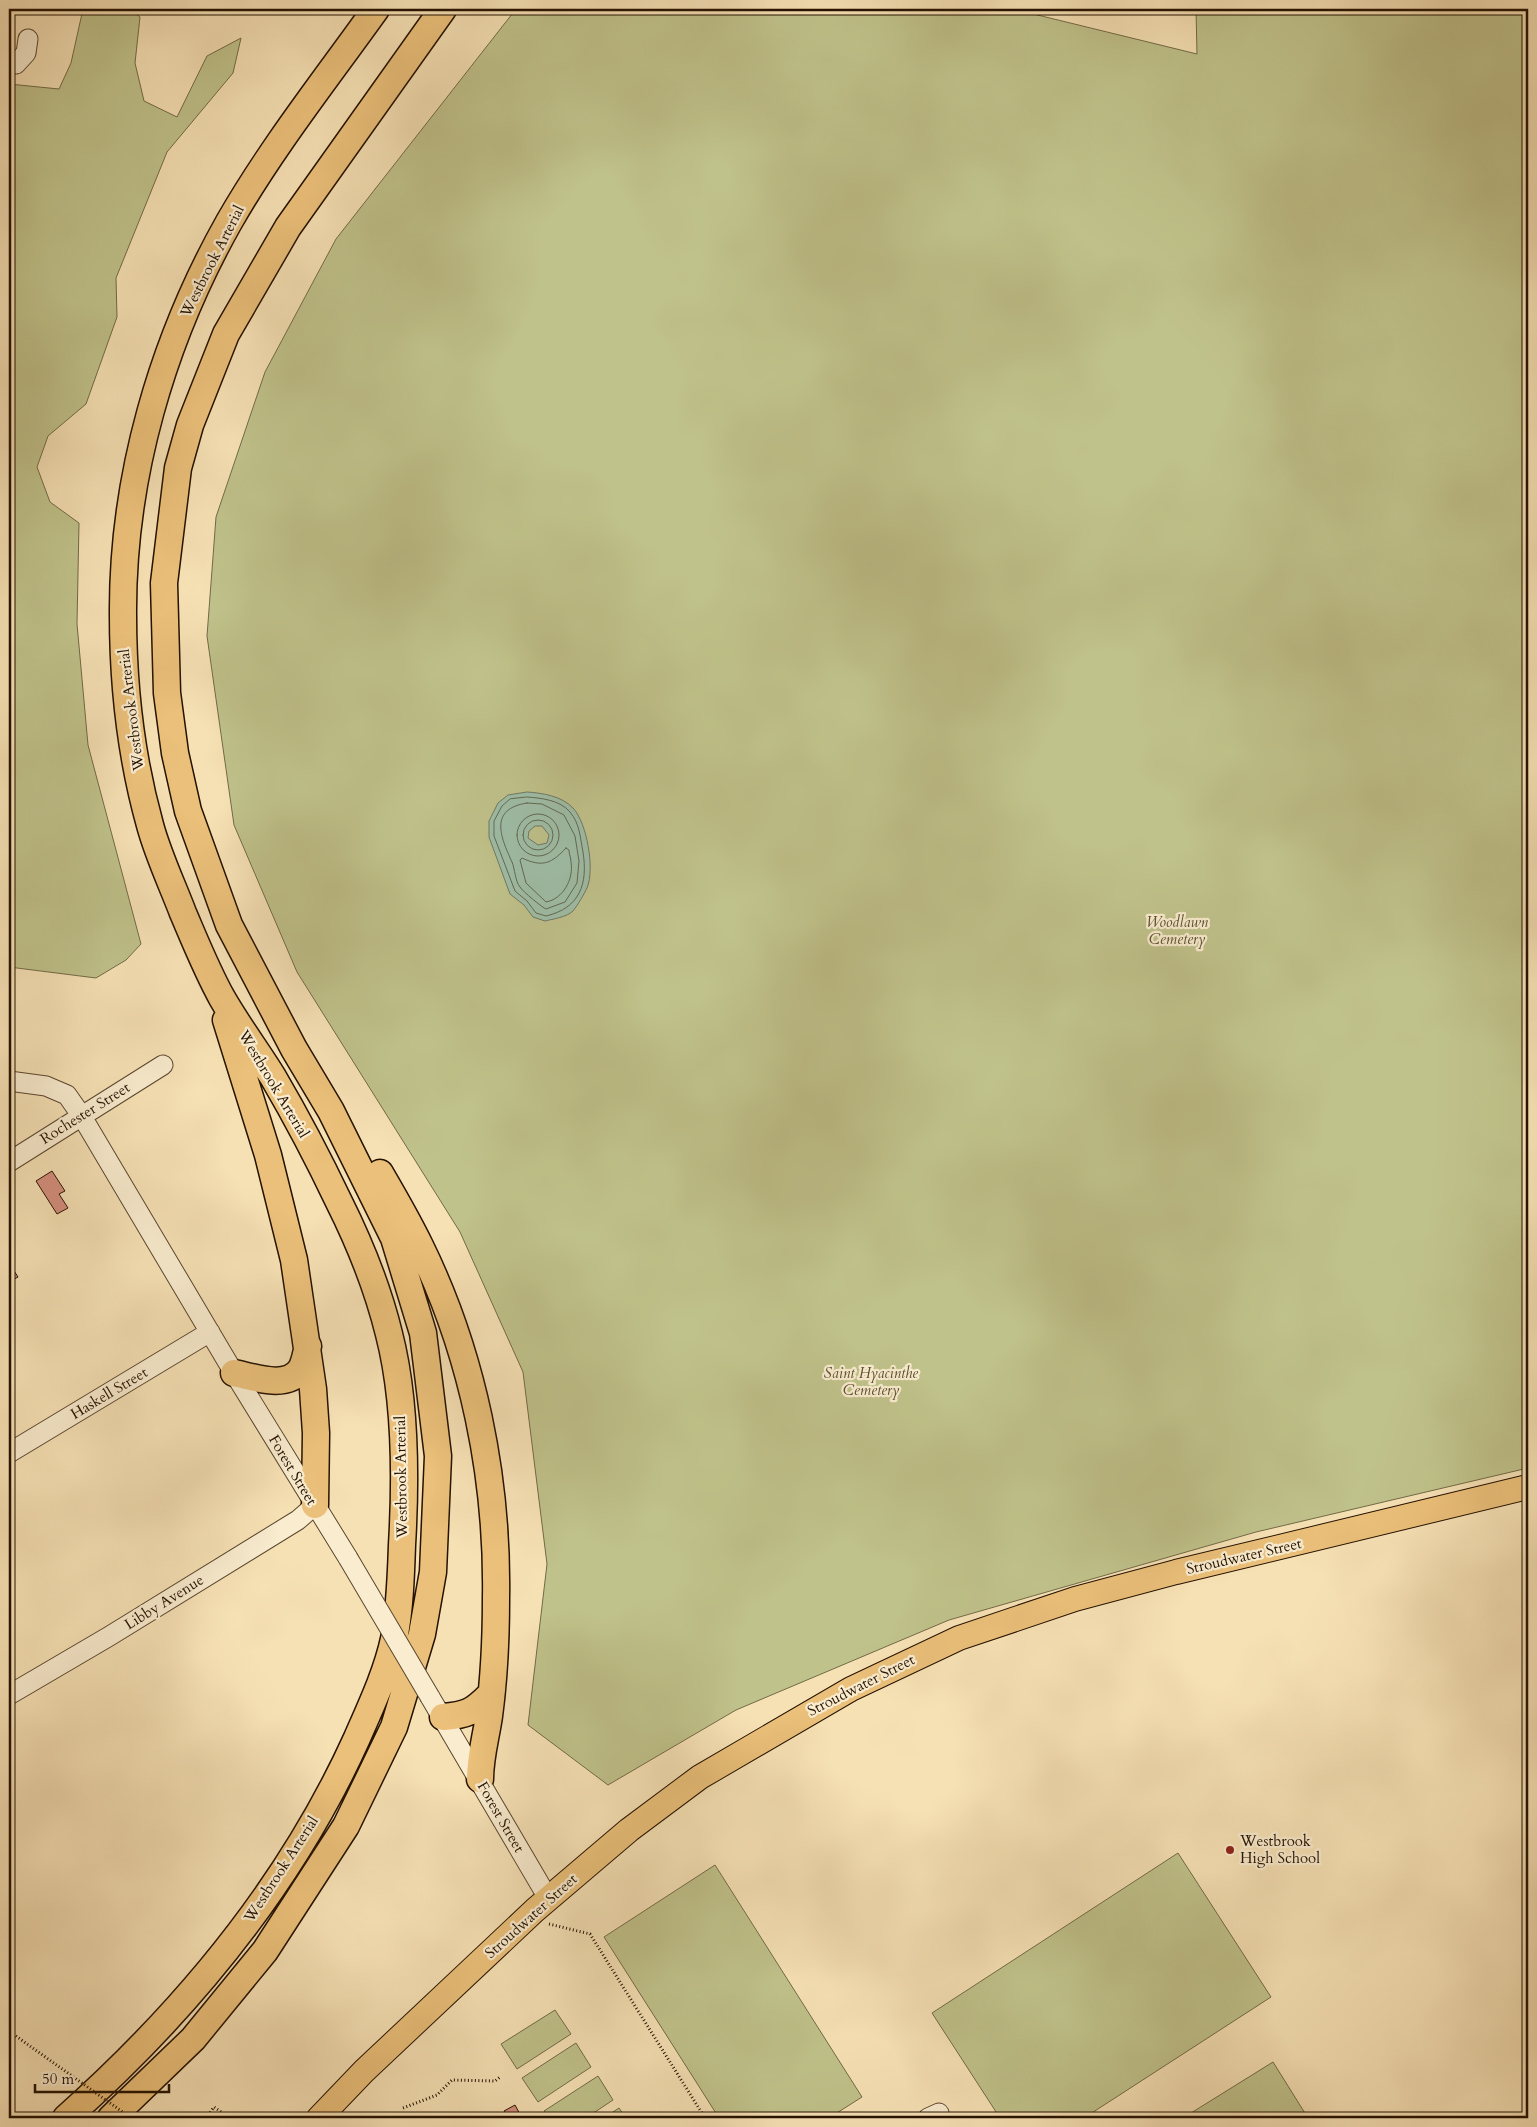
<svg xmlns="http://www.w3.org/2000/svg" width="1537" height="2127" font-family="Cardo,serif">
  <rect width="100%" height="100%" fill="#f6e1b5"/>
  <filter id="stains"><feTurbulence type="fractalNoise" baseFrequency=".004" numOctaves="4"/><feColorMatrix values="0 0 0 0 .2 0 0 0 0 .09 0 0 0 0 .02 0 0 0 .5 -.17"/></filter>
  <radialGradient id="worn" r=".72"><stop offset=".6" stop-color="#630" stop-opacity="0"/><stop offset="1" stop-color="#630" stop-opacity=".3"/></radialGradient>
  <path fill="#c0c28b" stroke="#726a46" d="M83 9H130L140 17 135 63 144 101 177 117 207 56 241 38 233 73 167 152 116 278 117 317 86 404 48 436 37 467 50 502 79 523 77 624 88 745 141 944 126 960 96 978 9 967V84L59 89 71 63Z
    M516 9H1013L1197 54 1196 9H1528V1468L1256 1532 949 1620 736 1710 608 1785 528 1725 547 1564 523 1372 460 1232 297 972 234 825 207 636 216 517 265 372 336 239Z
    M1178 1853 1271 1997 1084 2118H1000L932 2013Z
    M715 1865 862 2097 829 2118H719L604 1937Z
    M555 2010 571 2034 517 2069 501 2044Z
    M576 2043 591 2067 538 2102 522 2078Z
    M1273 2062 1308 2118H1183Z
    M598 2076 613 2100 586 2118H549L544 2111Z
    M619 2108 626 2118H604Z"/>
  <path fill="#9ebea7" stroke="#6e7965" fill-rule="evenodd" d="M527 792C542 793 562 796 573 808 587 823 595 869 587 888 584 894 578 905 573 911 567 917 553 919 545 921L533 917 524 905 510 894 489 837V821L498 803 508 795ZM535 826H542L549 835 547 843 538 845 528 838 529 831Z"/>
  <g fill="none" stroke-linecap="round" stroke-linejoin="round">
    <path stroke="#626854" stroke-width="1" d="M527 797C541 798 560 800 570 812 580 824 580 837 583 852 588 884 580 908 546 916L536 913 527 901 515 891 494 836V821L502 806 510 799Z
      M527 803 542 804 564 815 575 836 579 861 577 883 565 902 546 909C543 908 522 891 520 887 515 881 515 869 512 862 500 836 489 809 527 803Z
      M517 835a21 21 0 1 1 42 0a21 21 0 1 1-42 0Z
      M523 835a15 15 0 1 1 30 0a15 15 0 1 1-30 0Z
      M566 848 569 850C569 854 571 858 571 862 574 879 563 899 546 902L526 883 520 860 522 858C543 868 552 863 566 848Z"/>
  </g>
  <path fill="#d58f7f" stroke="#251201" d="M9 9H43V14L14 13 13 29H9Z
    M52 1171 65 1191 59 1194 68 1208 57 1214 36 1181Z
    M9 1263 18 1277 9 1282Z
    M515 2105 522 2118H508L504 2111Z"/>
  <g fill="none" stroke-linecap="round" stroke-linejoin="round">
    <defs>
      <path id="minor" d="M9 63 16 64 26 53 28 39
        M9 1081 46 1086 67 1095 81 1115 234 1373 348 1558
        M9 1162 163 1065
        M9 1453 210 1332
        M9 1695 108 1637 298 1520 315 1505
        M430 1697 548 1898
        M928 2118 939 2113"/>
      <path id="major" d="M319 2118 364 2071 535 1910 629 1830 700 1777 851 1689 959 1638 1075 1599 1176 1572 1528 1487"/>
      <path id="highway" d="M226 1020 268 1155 294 1260 313 1389 316 1433 315 1505
        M380 1173C394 1197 408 1221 420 1246 473 1354 498 1478 496 1598 496 1635 494 1679 489 1716 486 1737 480 1757 480 1779
        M234 1373C254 1377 287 1390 301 1369 305 1362 306 1353 308 1346
        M443 1717C467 1715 473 1712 490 1695
        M66 2118C185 2012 291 1884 357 1738 371 1706 387 1672 394 1639 400 1610 401 1574 402 1545 406 1477 406 1400 389 1334 378 1289 360 1244 339 1202 319 1160 297 1118 273 1077 257 1051 238 1026 222 998 207 971 195 941 183 913 172 884 158 855 150 825 131 757 123 685 123 615 122 478 162 341 229 222 272 147 326 79 376 9
        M111 2118 193 2039 265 1951 346 1826 394 1727 422 1634 433 1572 438 1456 423 1333 394 1238 331 1111 294 1049 229 925 188 811 175 753 167 693 164 583 178 468 190 425 226 334 288 227 443 9"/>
    </defs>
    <use href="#minor" stroke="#59462e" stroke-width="21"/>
    <use href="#major" stroke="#251201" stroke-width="26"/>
    <use href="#highway" stroke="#251201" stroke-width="29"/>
    <path stroke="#251201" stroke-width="3" stroke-dasharray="1 2.5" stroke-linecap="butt" d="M549 1924 590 1934 705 2118
      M9 2031 13 2034
      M403 2108 437 2095 452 2080 495 2081 500 2077
      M206 2118 214 2107 230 2118"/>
    <use href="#minor" stroke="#f9eccf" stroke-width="19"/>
    <use href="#major" stroke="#ebc07a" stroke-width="24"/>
    <use href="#highway" stroke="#ebc07a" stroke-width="26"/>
    <defs>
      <path id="minor-bridge" d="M348 1558 430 1697"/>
    </defs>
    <use href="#minor-bridge" stroke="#59462e" stroke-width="21" stroke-linecap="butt"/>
    <path stroke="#251201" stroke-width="3" stroke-dasharray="1 2.5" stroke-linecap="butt" d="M13 2034 131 2118"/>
    <use href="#minor-bridge" stroke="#f9eccf" stroke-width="19"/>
  </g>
  <circle fill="#8f2418" stroke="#f9eccf" stroke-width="2" cx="1230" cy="1850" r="5"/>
  <g text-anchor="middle" stroke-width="4.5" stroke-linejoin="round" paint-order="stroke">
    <g font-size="15" fill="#251201" stroke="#f9eccf">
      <text transform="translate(212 261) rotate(-63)" y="5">Westbrook Arterial</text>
      <text transform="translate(131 710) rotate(-97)" y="5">Westbrook Arterial</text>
      <text transform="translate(274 1084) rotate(59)" y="5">Westbrook Arterial</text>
      <text transform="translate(85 1113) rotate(-32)" y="5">Rochester Street</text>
      <text transform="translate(109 1393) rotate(-31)" y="5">Haskell Street</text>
      <text transform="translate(293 1470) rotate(59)" y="5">Forest Street</text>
      <text transform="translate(401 1477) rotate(-91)" y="5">Westbrook Arterial</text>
      <text transform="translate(1244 1556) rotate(-13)" y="5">Stroudwater Street</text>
      <text transform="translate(164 1602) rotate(-32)" y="5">Libby Avenue</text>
      <text transform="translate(861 1685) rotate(-27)" y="5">Stroudwater Street</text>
      <text transform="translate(501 1817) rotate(60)" y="5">Forest Street</text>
      <text transform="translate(281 1869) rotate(-57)" y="5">Westbrook Arterial</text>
      <text transform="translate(531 1916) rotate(-42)" y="5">Stroudwater Street</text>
    </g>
    <g font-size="15" font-style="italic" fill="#5b5031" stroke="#f9eccf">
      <text x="1177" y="927">Woodlawn<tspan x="1177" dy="17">Cemetery</tspan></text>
      <text x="871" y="1378">Saint Hyacinthe<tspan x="871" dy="17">Cemetery</tspan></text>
    </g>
    <g font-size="15" fill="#251201" stroke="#f9eccf" text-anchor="start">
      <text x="1240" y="1846">Westbrook<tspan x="1240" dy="17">High School</tspan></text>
    </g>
  </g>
  <rect width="1537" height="2127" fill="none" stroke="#f6e1b5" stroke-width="30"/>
  <rect x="10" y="10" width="1517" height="2107" fill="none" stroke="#251201" stroke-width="2.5"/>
  <rect x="15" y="15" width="1507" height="2097" fill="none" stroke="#251201"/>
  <path d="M35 2084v8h134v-8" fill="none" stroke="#251201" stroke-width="2.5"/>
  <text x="42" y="2084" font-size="15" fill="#251201" stroke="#f9eccf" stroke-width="4" paint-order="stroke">50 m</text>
  <rect width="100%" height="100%" filter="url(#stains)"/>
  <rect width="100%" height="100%" fill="url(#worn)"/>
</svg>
